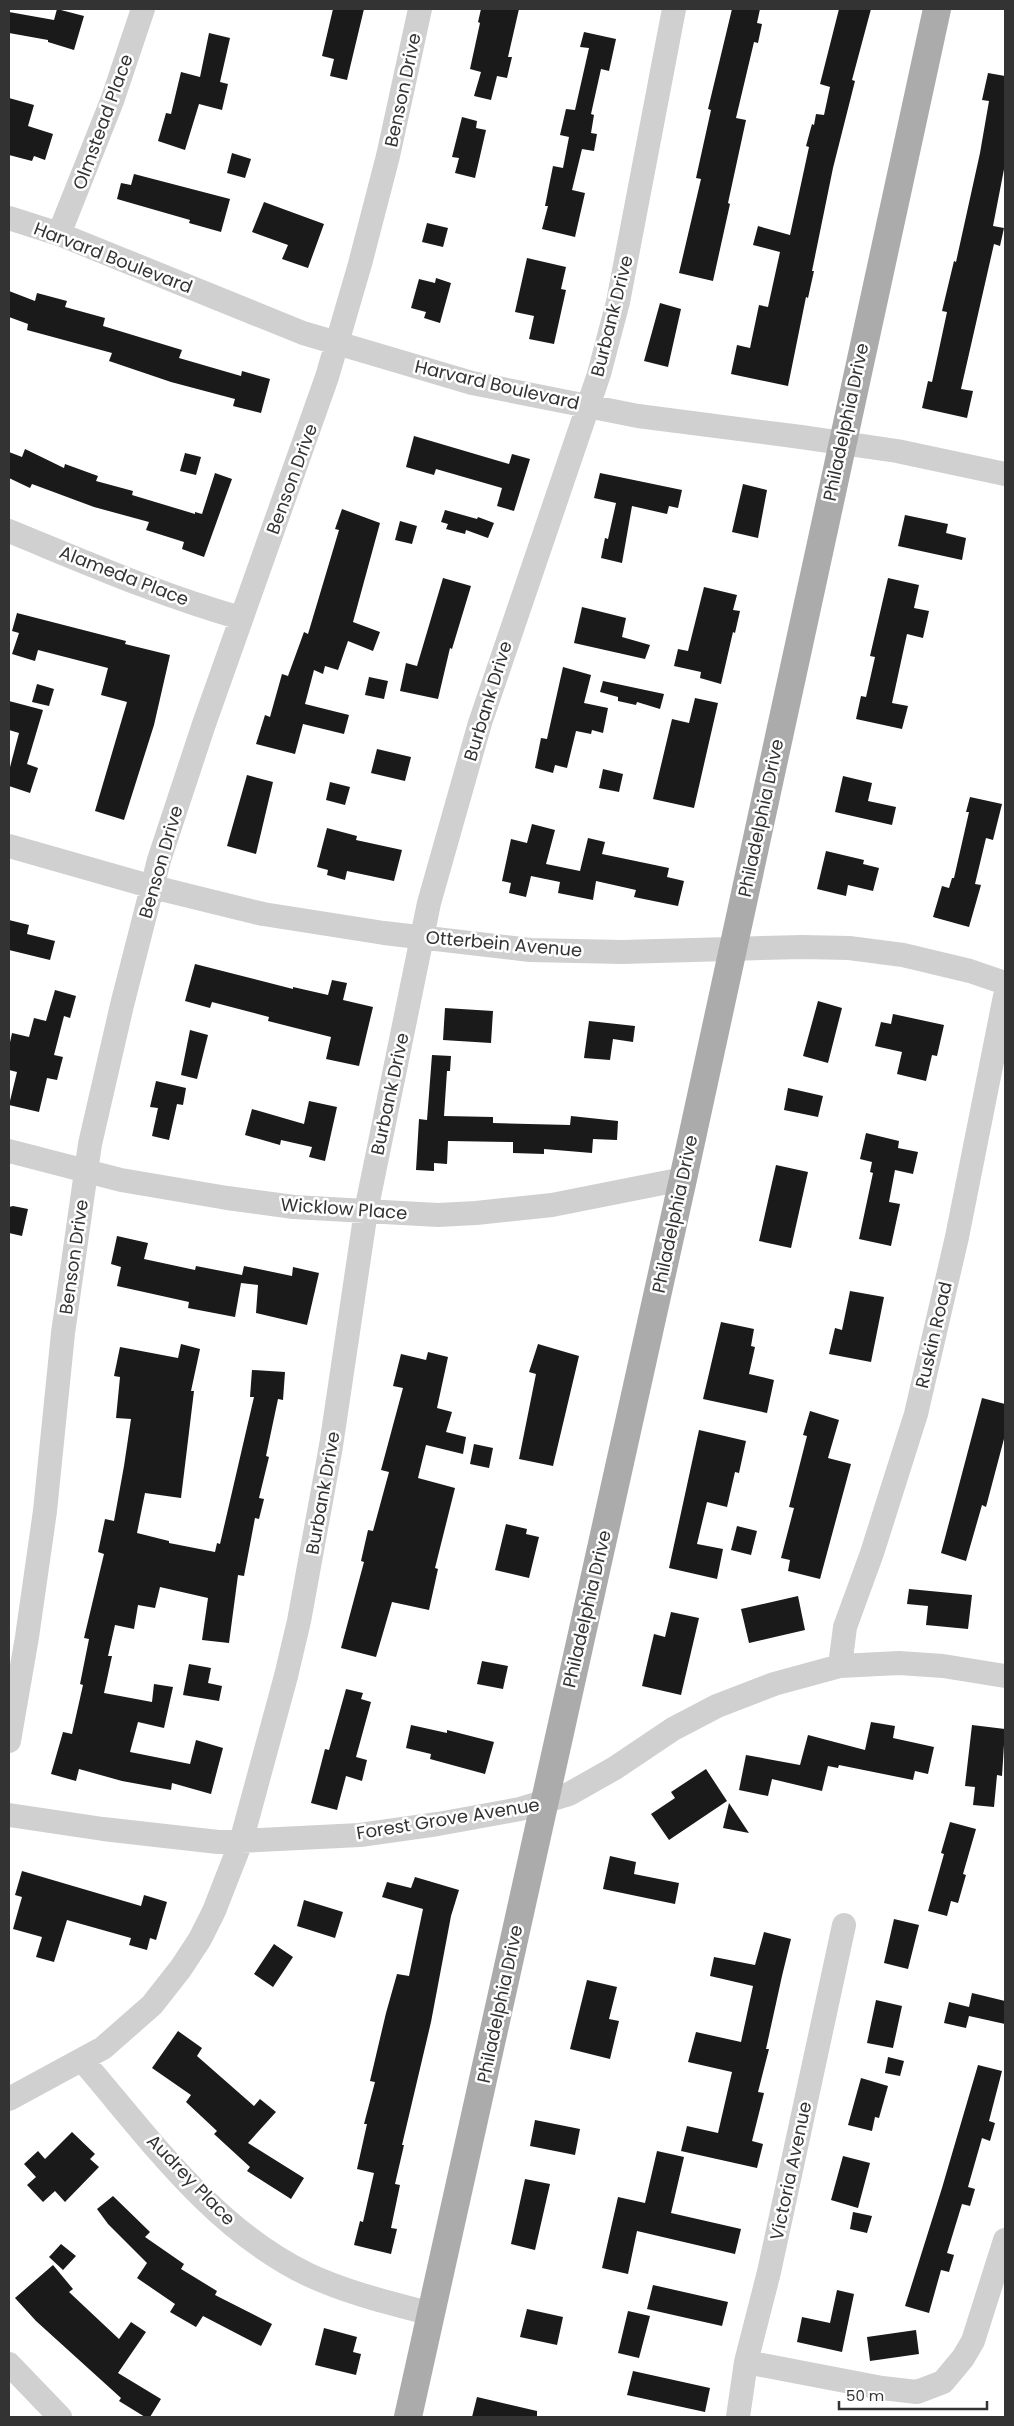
<svg xmlns="http://www.w3.org/2000/svg" width="1014" height="2426" font-family="Poppins,sans-serif">
  <rect width="100%" height="100%" fill="#fff"/>
  <path fill="#1a1a1a" d="M57 9 84 16 74 50 48 42V40L9 33V12L54 20Z
    M333 9H364L347 80 330 76 334 59 322 56Z
    M481 9H519L508 57H512L507 78 497 76 491 100 474 96 481 72 470 69 480 23 478 22Z
    M732 9H760L757 23 762 24 758 43 754 42 736 118 746 120 728 203 730 204 713 281 679 273 701 179 696 178 711 110 708 109Z
    M839 9H871L852 80 855 81 833 168 812 271H814L808 298 806 297 788 386 731 374 737 345 750 348 759 305 768 307 780 252 753 245 758 226 790 235 809 147 806 146 812 124 814 125 816 114 824 115 830 87 820 84Z
    M584 32 616 39 609 71 601 69 591 114 594 115 591 133 597 134 594 151 582 149 572 190 585 193 575 237 542 229 548 206H545L553 166 563 168 569 137 560 135 566 109 575 110 589 48 580 47Z
    M209 33 230 38 220 82 228 84 222 110 199 104 185 150 158 141 166 113 171 114 181 72 200 77Z
    M988 73 1005 76V164L993 226 1004 228 1000 246 994 244 961 389 973 391 967 418 922 408 928 381 932 382 947 312 942 311 954 261 956 262 980 153 989 101 982 100Z
    M9 98 34 105 28 126 53 134 45 160 34 156 32 161 9 155Z
    M462 117 477 121 476 128 486 130 475 178 455 173 459 158 452 157Z
    M232 153 251 159 245 178 227 173Z
    M134 174 230 199 221 232 189 223 190 220 117 199 121 183 131 185Z
    M264 202 324 224 308 268 282 259 288 245 252 232Z
    M427 223 448 228 443 247 422 242Z
    M527 258 566 267 561 289 566 290 554 344 529 339 534 316 515 312Z
    M436 278 451 283 440 323 424 318 426 312 411 308 419 279 435 283Z
    M9 291 35 301 37 293 67 301 65 307 105 318 103 326 182 350 179 358 241 376 242 371 270 379 261 413 233 406 235 399 171 382 109 361 112 353 27 330 28 324 9 317Z
    M660 303 681 309 668 367 644 361Z
    M414 436 509 464 512 454 530 459 514 511 497 506 502 488 436 469 434 475 406 467Z
    M25 449 64 468 65 464 98 476 96 481 133 491 132 495 195 514V512L202 514 215 473 232 479 204 557 182 549 184 542 146 530 149 522 94 507 32 484 30 488 9 478V452L22 457Z
    M185 453 201 457 196 475 180 471Z
    M600 473 682 490 678 508 669 506 667 514 632 506 622 563 601 558 605 538 608 539 616 503 594 498Z
    M743 484 767 490 758 538 732 532Z
    M342 509 380 523 353 622 380 632 373 651 348 641 338 670 325 666 323 674 314 670 305 704 349 715 344 734 303 724 295 754 256 744 265 715 270 717 282 674 288 676 304 632 308 634 339 530 335 529Z
    M445 510 477 519 478 517 494 523 488 538 466 530 465 534 446 529 448 524 441 522Z
    M905 515 948 524 946 533 966 538 962 560 898 546Z
    M400 521 417 526 412 544 395 540Z
    M443 578 471 586 452 649 450 648 438 699 400 691 406 663 417 666Z
    M888 578 919 585 914 608 929 611 923 638 907 634 892 703 908 706 902 729 856 719 861 696 866 697 875 657 870 656Z
    M704 587 737 595 733 610 740 611 735 633 733 632 721 684 700 678 701 672 674 666 678 649 688 651Z
    M582 607 626 618 622 637 650 645 645 659 574 643Z
    M17 613 126 641 125 644 170 655 154 725 124 820 95 811 127 702 101 695 108 668 38 650 35 661 12 654 19 633 12 631Z
    M563 667 591 675 584 703 608 708 603 733 592 730 591 734 576 731 567 768 555 765 553 773 535 768 541 738 547 739Z
    M369 677 388 681 384 699 365 695Z
    M603 681 664 694 660 709 637 702 636 705 618 701V697L600 692Z
    M37 684 54 689 49 706 32 702Z
    M695 698 718 703 694 808 653 799 672 719 689 723Z
    M9 701 43 710 27 764 38 768 30 793 9 786V771L19 733 9 730Z
    M377 749 411 757 405 781 371 773Z
    M603 769 623 774 619 792 599 788Z
    M247 775 273 782 256 854 227 846Z
    M843 776 872 783 868 801 896 807 892 825 835 812Z
    M330 782 350 787 345 805 326 800Z
    M970 797 1002 804 993 840 986 838 975 884 981 885 969 927 933 917 942 886 949 888 952 878H954L969 812H966Z
    M532 824 555 830 546 864 580 871 588 838 605 842 602 854 669 868 667 877 684 881 678 906 634 897 636 890 596 881 593 900 558 893 560 882 531 876 526 897 509 893 511 883 502 881 511 839 527 843Z
    M327 828 357 836 356 840 402 850 394 881 347 871 345 880 327 875 328 870 317 867Z
    M826 851 864 860 863 864 879 868 873 891 848 885 846 896 817 889Z
    M9 920 29 925 27 934 55 941 50 960 9 950Z
    M195 964 293 989V987L328 995 332 980 347 983 343 1000 373 1007 359 1066 326 1059 331 1037 268 1021 269 1017 212 1002 210 1008 185 1001Z
    M55 990 76 996 70 1018 64 1016 54 1055 63 1057 57 1080 47 1078 39 1112 9 1105 17 1072 9 1070V1047L12 1033 29 1037 34 1018 46 1021Z
    M818 1001 842 1008 828 1063 803 1056Z
    M445 1008 493 1011 491 1043 443 1040Z
    M893 1014 944 1025 937 1056 932 1055 926 1081 897 1074 902 1052 875 1046 881 1022 891 1024Z
    M589 1021 635 1026 633 1042 613 1039 610 1060 584 1058Z
    M190 1030 208 1035 197 1079 181 1075Z
    M432 1055 451 1056 450 1071H447L444 1116 493 1117V1123L570 1125 571 1116 618 1121 617 1140 593 1139 592 1153 544 1149V1154L513 1153V1142L448 1141 447 1164 434 1163V1171L416 1170 419 1119 427 1120Z
    M156 1081 186 1088 183 1105 177 1104 169 1140 152 1136 158 1108 150 1107Z
    M788 1088 823 1096 818 1117 784 1110Z
    M309 1101 337 1107 325 1161 309 1157 312 1147 281 1140 280 1145 245 1135 252 1109 304 1124Z
    M866 1133 899 1141 898 1148 918 1152 913 1174 895 1170 889 1202 900 1204 891 1246 859 1239 873 1173 870 1172 872 1162 860 1159Z
    M776 1165 808 1172 791 1248 759 1241Z
    M13 1206 28 1209 22 1236 9 1233V1207Z
    M117 1236 148 1243 144 1259 195 1270 196 1266 242 1275 244 1266 292 1276 293 1267 319 1273 307 1325 256 1313 258 1285 241 1283 235 1317 188 1308 189 1302 117 1286 121 1267 111 1264Z
    M850 1291 884 1297 871 1362 829 1354 835 1328 842 1330Z
    M721 1322 754 1329 751 1346 755 1347 749 1374 774 1380 767 1413 703 1399Z
    M181 1344 200 1349 191 1391H194L181 1498 145 1493 137 1533 169 1541V1543L215 1552 217 1543 220 1544 254 1397H250L252 1370 285 1372 283 1400 278 1399 266 1456 269 1457 259 1498 264 1499 259 1519 255 1518 244 1576 238 1575 229 1643 202 1640 208 1598 160 1587 155 1608 138 1605 134 1629 115 1625 108 1656H112L104 1693 152 1702 154 1684 173 1687 164 1728 138 1722 130 1752 190 1764 196 1740 223 1748 211 1794 172 1783 171 1790 122 1781 79 1769 76 1781 51 1774 63 1732 72 1734 83 1685 80 1684 89 1639 84 1638 104 1554 98 1552 105 1519 114 1521 124 1466 131 1419 116 1418 120 1377 114 1376 120 1347 178 1358Z
    M538 1344 579 1356 553 1466 519 1459 536 1374 529 1372Z
    M428 1352 448 1357 437 1408 452 1412 446 1432 466 1437 463 1454 426 1445 418 1478 455 1488 435 1568 438 1569 429 1610 392 1602 376 1657 341 1648 364 1562 361 1561 368 1530 373 1531 389 1472 381 1470 403 1388 393 1386 401 1354 426 1360Z
    M982 1398 1005 1404V1435L986 1507 982 1505 966 1561 941 1553Z
    M810 1411 839 1420 828 1458 851 1464 820 1579 788 1571 790 1560 781 1558 794 1508 789 1507 807 1436 803 1435Z
    M699 1430 746 1441 739 1473 735 1472 727 1507 707 1502 697 1544 723 1549 717 1579 669 1568Z
    M474 1444 493 1448 489 1468 470 1464Z
    M506 1524 527 1529 526 1534 539 1537 529 1578 495 1570Z
    M737 1526 757 1531 751 1555 731 1550Z
    M909 1589 972 1595 968 1629 926 1625 928 1606 907 1604Z
    M798 1596 805 1630 749 1643 741 1609Z
    M671 1612 699 1618 681 1695 642 1686 654 1634 665 1637Z
    M482 1661 508 1666 503 1689 477 1684Z
    M189 1664 211 1668 208 1683 222 1686 219 1701 183 1695Z
    M346 1689 363 1693 361 1699 371 1702 356 1757 367 1760 362 1781 346 1776 337 1810 311 1803 325 1749 329 1750Z
    M871 1722 895 1726 893 1738 934 1747 928 1774 915 1771 913 1780 839 1765 838 1768 828 1766 822 1791 772 1779 768 1796 739 1790 746 1755 800 1765 808 1735 865 1750Z
    M411 1725 447 1733V1730L494 1742 485 1774 430 1759 431 1754 406 1748Z
    M972 1725 1005 1729 1002 1776 997 1775 994 1807 973 1805 975 1787 965 1786Z
    M706 1769 727 1801 669 1840 651 1814 675 1798 671 1792Z
    M729 1803 749 1833 723 1828Z
    M950 1822 976 1829 963 1874 966 1875 958 1903 951 1901 947 1916 928 1911 944 1854 941 1853Z
    M610 1856 636 1862 634 1874 679 1883 675 1904 603 1889Z
    M22 1871 141 1906 144 1895 167 1902 156 1940 150 1938 147 1950 129 1945 131 1938 67 1920 54 1962 36 1957 42 1937 13 1929 22 1897 15 1895Z
    M415 1877 459 1890 451 1916 431 2022 402 2145H404L395 2184 400 2185 391 2228 397 2229 391 2254 354 2245 360 2221 363 2222 374 2173 357 2169 367 2124H364L375 2082 370 2081 386 2013 397 1974 409 1976 423 1909 382 1897 387 1882 411 1888Z
    M304 1900 343 1912 335 1938 297 1926Z
    M894 1919 919 1925 908 1969 884 1963Z
    M764 1932 791 1939 782 1976 766 2049H769L758 2092 764 2093 752 2141 763 2144 757 2168 681 2151 687 2126 718 2133 732 2072 688 2062 696 2032 741 2042 753 1986 710 1976 714 1957 755 1965Z
    M274 1944 293 1957 273 1987 254 1974Z
    M587 1980 617 1987 609 2019 619 2021 610 2059 570 2049Z
    M972 1993 1005 2001V2024L969 2016 966 2028 944 2023 949 2002 969 2007Z
    M876 2000 902 2006 893 2048 867 2043Z
    M178 2031 202 2048 197 2056 254 2106 260 2099 276 2112 248 2143 304 2178 291 2199 247 2171 250 2167 214 2134 217 2131 186 2102 191 2095 152 2068Z
    M888 2057 904 2061 900 2076 885 2073Z
    M978 2065 1002 2071 989 2121 995 2123 990 2141 982 2138 968 2187 975 2189 970 2206 962 2204 947 2253 954 2255 949 2272 941 2270 929 2313 905 2306 942 2188Z
    M861 2078 888 2086 879 2118 875 2117 872 2131 848 2125Z
    M535 2120 580 2129 575 2155 530 2146Z
    M72 2132 95 2154 90 2159 99 2167 65 2202 55 2191 43 2202 27 2185 36 2177 24 2164 38 2151 45 2159Z
    M657 2151 684 2157 671 2213 741 2229 735 2254 637 2231 628 2274 602 2268 618 2197 645 2203Z
    M843 2156 870 2163 858 2208 831 2200Z
    M525 2179 550 2184 535 2250 511 2244Z
    M113 2196 150 2232 145 2237 184 2264 181 2269 217 2291 215 2295 272 2324 261 2346 203 2316 196 2327 170 2312 175 2304 137 2278 147 2263 108 2224 97 2209Z
    M853 2212 872 2216 867 2233 850 2229Z
    M61 2244 76 2256 63 2270 49 2257Z
    M53 2265 73 2289 69 2292 119 2339 131 2322 146 2332 118 2373 161 2399 150 2417H145L119 2401 121 2398 36 2321 15 2298Z
    M653 2285 728 2302 722 2326 647 2309Z
    M837 2290 854 2294 842 2352 797 2342 802 2317 830 2323Z
    M527 2309 563 2317 557 2345 520 2337Z
    M628 2311 650 2316 639 2358 618 2353Z
    M324 2328 357 2337 353 2352 361 2354 356 2375 315 2365Z
    M916 2330 919 2354 870 2361 867 2337Z
    M633 2371 710 2388 705 2412 627 2395Z
    M477 2397 537 2411V2417H472Z"/>
  <g fill="none" stroke-linecap="round" stroke-linejoin="round">
    <path stroke="#d0d0d0" stroke-width="24" d="M9 218 59 234 303 333 472 383 638 416 801 437 897 451 1005 474
      M59 234 112 101 143 9
      M9 531C85 562 162 596 241 618
      M9 846 153 887 263 914 384 933 530 950 622 952 802 947 849 948 903 955 970 971 1005 983
      M9 1151 121 1180 227 1198 294 1207 438 1215 476 1213 552 1205 683 1179
      M840 1666 845 1627 872 1553 916 1414 957 1237 1005 996
      M9 1741 27 1637 45 1511 63 1333 90 1144 122 1005 159 860 204 724 327 377 360 264 388 156 420 9
      M9 1815 103 1829 218 1842 360 1835 438 1824 520 1809 569 1794 615 1768 673 1729 717 1706 774 1684 840 1666 899 1663 943 1666 1005 1676
      M82 2060C150 2139 213 2229 309 2275 348 2293 390 2303 432 2314
      M9 2099 103 2048 152 2005 181 1968 200 1939 214 1911 241 1842 286 1676 299 1621 331 1446 366 1211 429 903 480 723 599 374 618 302 674 9
      M746 2362 882 2388 917 2392 943 2382 963 2358 973 2341 1005 2240
      M9 2364 60 2417
      M738 2417 746 2362 769 2272 844 1925"/>
    <path stroke="#ababab" stroke-width="28" d="M408 2417 683 1179 937 9"/>
  </g>
  <g text-anchor="middle" stroke-width="5" stroke-linejoin="round" paint-order="stroke">
    <g font-size="18" fill="#333" stroke="#fff">
      <text transform="translate(403 90) rotate(-78)" y="6">Benson Drive</text>
      <text transform="translate(103 122) rotate(-70)" y="6">Olmstead Place</text>
      <text transform="translate(113 258) rotate(21)" y="6">Harvard Boulevard</text>
      <text transform="translate(612 316) rotate(-76)" y="6">Burbank Drive</text>
      <text transform="translate(497 385) rotate(13)" y="6">Harvard Boulevard</text>
      <text transform="translate(846 422) rotate(-78)" y="6">Philadelphia Drive</text>
      <text transform="translate(292 479) rotate(-70)" y="6">Benson Drive</text>
      <text transform="translate(124 576) rotate(21)" y="6">Alameda Place</text>
      <text transform="translate(488 701) rotate(-73)" y="6">Burbank Drive</text>
      <text transform="translate(761 818) rotate(-78)" y="6">Philadelphia Drive</text>
      <text transform="translate(161 862) rotate(-74)" y="6">Benson Drive</text>
      <text transform="translate(504 944) rotate(5)" y="6">Otterbein Avenue</text>
      <text transform="translate(390 1094) rotate(-78)" y="6">Burbank Drive</text>
      <text transform="translate(344 1209) rotate(4)" y="6">Wicklow Place</text>
      <text transform="translate(675 1214) rotate(-78)" y="6">Philadelphia Drive</text>
      <text transform="translate(74 1257) rotate(-82)" y="6">Benson Drive</text>
      <text transform="translate(934 1335) rotate(-77)" y="6">Ruskin Road</text>
      <text transform="translate(323 1493) rotate(-80)" y="6">Burbank Drive</text>
      <text transform="translate(587 1609) rotate(-77)" y="6">Philadelphia Drive</text>
      <text transform="translate(448 1819) rotate(-9)" y="6">Forest Grove Avenue</text>
      <text transform="translate(500 2004) rotate(-78)" y="6">Philadelphia Drive</text>
      <text transform="translate(791 2171) rotate(-78)" y="6">Victoria Avenue</text>
      <text transform="translate(191 2180) rotate(46)" y="6">Audrey Place</text>
    </g>
  </g>
  <rect width="1014" height="2426" fill="none" stroke="#333333" stroke-width="20"/>
  <path d="M839 2401v8h148v-8" fill="none" stroke="#333333" stroke-width="2.5"/>
  <text x="846" y="2401" font-size="15" fill="#333333" stroke="#ffffff" stroke-width="4" paint-order="stroke">50 m</text>
</svg>
